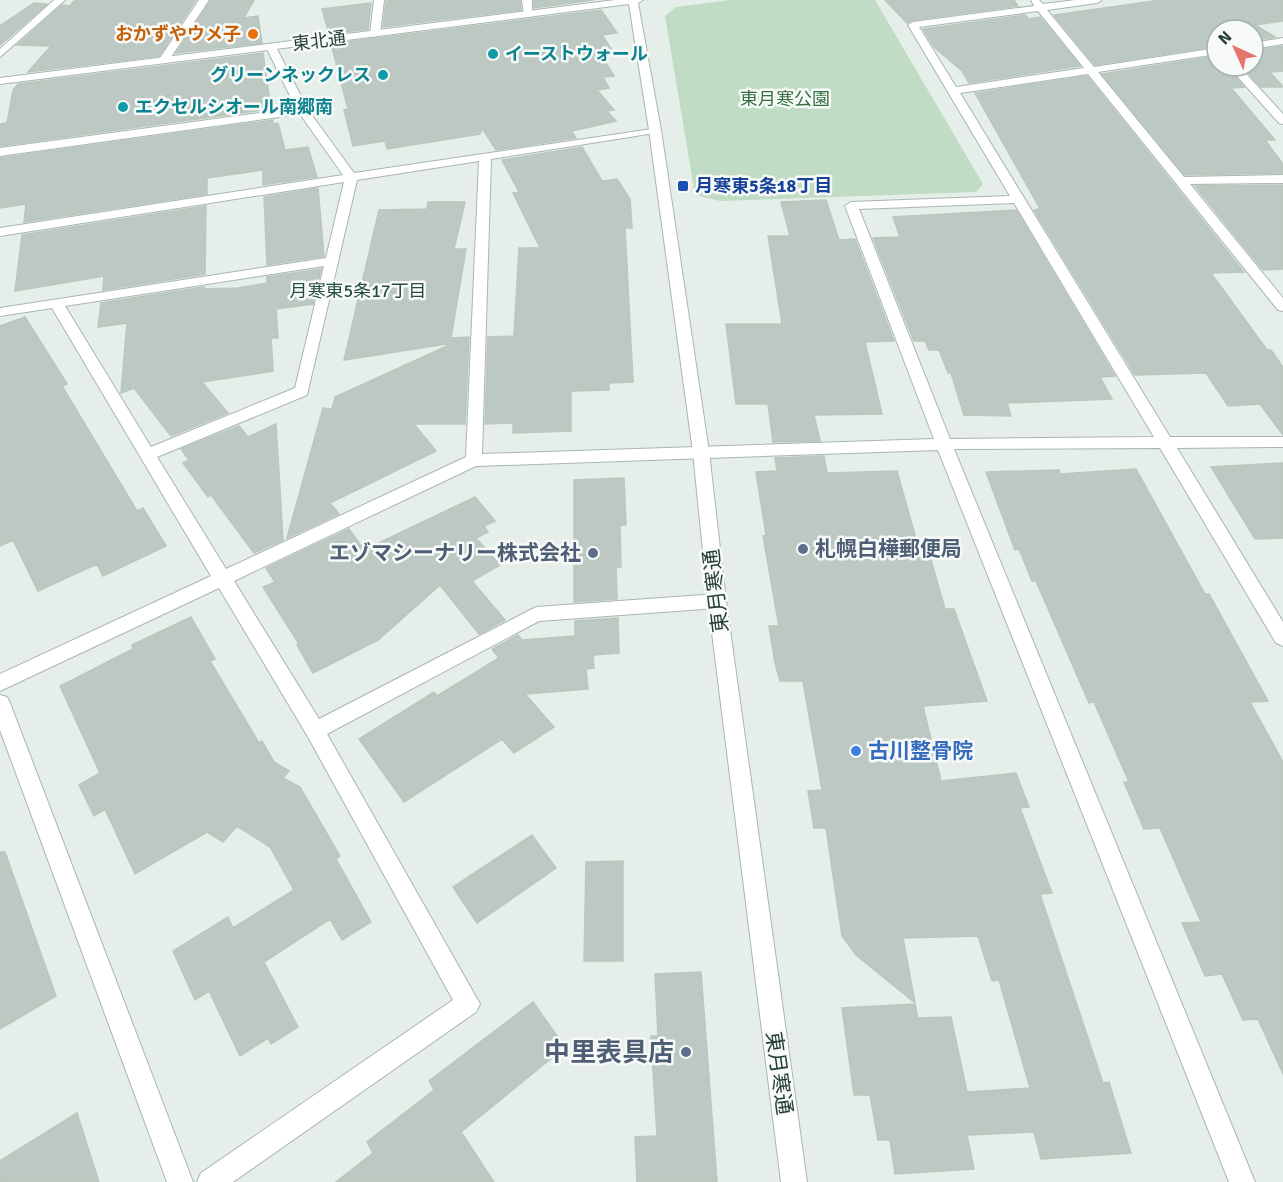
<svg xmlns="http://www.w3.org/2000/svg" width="1283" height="1182" font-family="Signika,'Noto Sans JP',sans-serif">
  <rect width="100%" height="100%" fill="#e6eee9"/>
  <path fill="#c1dcc4" d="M730 0H875L983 184 976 192 720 201 695 195 665 16 676 7Z"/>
  <path fill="#bcc8c1" stroke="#b9c7be" stroke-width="1.5" d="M98 0H196L159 56 28 72 51 46 17 45 62 5 70 6 74 1Z
    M211 0H254L244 18 258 16 262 43 176 53Z
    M396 0H520L521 10 383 27 386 1Z
    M534 0H594L534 8Z
    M885 0H1014L1018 6 913 20 907 23Z
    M1161 0H1283V21L1255 25 1275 37 1253 41V30H1217V46L1095 65 1054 15Z
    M34 3 47 4 0 45V26Z
    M371 3 368 29 329 34 322 9Z
    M601 10 617 33 602 35 612 50 599 51 614 76 603 77 609 88 597 90 614 110 607 111 616 121 572 131 576 138 496 150 482 128 480 134 387 149 385 141 353 146 344 110 348 109 331 44Z
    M1025 15 1029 19 1040 17 1080 66 969 83 962 71 934 47 923 29Z
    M1283 46V71L1270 72 1283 87H1261L1242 66H1253V51Z
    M263 53 271 109 0 146V124L7 123 13 90 18 84Z
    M1217 56V66H1226L1244 87 1231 88 1275 140H1265L1283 164V173L1185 175 1102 74Z
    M1087 76 1244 272 1211 273 1267 350H1271L1283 367V435L1260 404 1228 406 1206 373 1135 375 1034 210 1039 209V207L975 93Z
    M273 120V124L278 123 285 150 308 147 317 177 263 185V170L207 178V194L24 222 26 204 0 208V158Z
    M582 147 602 181 617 179 630 199 632 228H625L633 382 609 383V390L571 391V431L513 433V423L485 424 488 337 514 336 519 248H540L513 193 519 192 502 160Z
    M1283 185V269L1263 270 1195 186Z
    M318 188 324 256 267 265 264 197Z
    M826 200 839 240 855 239 894 341 865 342 882 414 814 415 820 441 773 442 768 404H736L726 324H782L768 236H790L781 202Z
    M428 202H465L454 249H466L451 338 469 337 465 424H414L436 451 330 503 339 514 287 538 323 408 332 409 335 397 447 346 446 344 344 360 379 210 427 209Z
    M206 206 205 274 103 290 104 276 15 291 22 235Z
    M1016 210 1115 376 1100 377 1112 399 1007 403 1011 416 964 415 951 373H948L939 350H929L925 341H914L873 238 900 237 893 217Z
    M321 269 313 304 276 309 278 338H271L273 371 202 382 228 413 171 436 134 388 121 393 127 323 98 327 101 303 204 287V289L238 288 267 283V277Z
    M25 317 67 384 62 386 137 511 143 508 166 546 103 576 97 564 38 591 13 540 0 546V326Z
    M276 424 283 540 254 553 211 495 208 497 183 463 189 460 181 449 239 426 248 437Z
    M824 456 827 473 897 471 922 560H931L945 609H954L987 701 923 706 941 781 1016 773 1029 807 1020 808 1052 893 1040 894 1103 1083 1109 1082 1131 1153 1041 1159 1034 1132 967 1135 974 1169 895 1174 890 1140H878L870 1095H854L842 1008 915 1004 918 1018 951 1017 967 1092 1030 1088 999 980 992 981 978 936 903 938 915 1003 856 955 842 936 826 828H814L808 791 822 790 803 681H780L775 663 769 626H779L763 536 766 535 756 472 777 471 775 458Z
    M1283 463V538L1255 539 1211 467Z
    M1136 469 1205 594H1209L1268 701 1250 702 1283 762V1074L1258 1019 1243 1020 1222 974 1205 976 1182 923 1201 922 1160 828 1144 829 1124 782H1129L1094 702 1089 703 1036 581H1032L1019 549 1015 550 986 472 1059 470 1060 474Z
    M624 478 626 525H620L621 567H616L617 599 574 602V480Z
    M475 497 495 521 484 526 488 532 476 538 500 565 472 581 505 620 479 634 440 585 378 640 313 673 297 645 299 644 263 587 275 582 266 568 349 529 364 550Z
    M191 617 215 659 210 661 259 743 262 741 274 762 289 771 283 778 300 787 340 856 336 859 371 922 342 940 330 919 264 962 298 1027 271 1044 268 1038 240 1056 209 991 195 1000 173 951 228 917 233 928 294 890 270 847 237 826 223 842 207 832 135 874 105 809 94 816 79 785 100 773 60 686 133 649 132 645Z
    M618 618 619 653 593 655 594 668 586 669 588 689 525 694 554 727 514 753 502 739 404 802 359 739 434 692 437 696 499 658 492 649 518 635 522 640 575 636V621Z
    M532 835 556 868 477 923 453 887Z
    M0 852H5L56 996 0 1029Z
    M623 861V961H584L586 862Z
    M701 972 717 1182H637L635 1137 657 1136 651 1036H658L655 974Z
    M533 1002 565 1047 461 1132 494 1182H336L373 1153 367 1142 434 1090 429 1081Z
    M77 1113 99 1182H0V1161Z"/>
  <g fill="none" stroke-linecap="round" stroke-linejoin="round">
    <defs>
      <path id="minor" d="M54 0H65L0 57V49Z
        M199 0H209L167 63H159L158 61Z
        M374 0H384L380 34 375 37 370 34Z
        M522 0H532V17L524 15Z
        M1031 0H1039L1043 4 1076 0H1102L1097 3 1047 10 1094 67 1217 48V54L1098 72 1184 177 1283 175V183L1190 184 1283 298V311L1278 310 1088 74 960 93 1170 437H1283V447L1177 448 1283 622V646L1276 643 1160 448 954 449 1255 1182H1229L938 450 476 466 234 581 319 719 536 607 717 594 723 596 726 601 723 606 717 608 539 621 327 734 480 1004 476 1012 233 1182H197L201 1173 453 1000 308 737 219 588 0 691V674L211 576 52 308 0 316V308L326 258 344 182 0 236V228L343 175 300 114 0 156V148L296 108 266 47 271 44 276 47 308 110 354 173 659 128V132L655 133 491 159 482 454 934 439 845 206 851 202 1010 196 908 25 913 22 1034 6ZM1038 11 1084 68 956 87 919 27ZM479 161 466 457 226 569 157 457 307 395 357 180ZM1014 203 1154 437 950 439 859 209ZM324 266 295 388 151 447 65 306Z
        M1283 38V44L1253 49V43Z
        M1228 66H1239L1283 114V124L1279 123Z
        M0 695 7 697 10 703 193 1182H167L0 730Z"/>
      <path id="tertiary" d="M615 0H643L638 3 661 130 709 452 726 601 807 1182H781L708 601 693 452 649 130 629 4 0 84V78Z"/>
    </defs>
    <use href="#minor" stroke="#a9b6af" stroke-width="2"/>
    <use href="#tertiary" stroke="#a9b6af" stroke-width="2"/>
    <use href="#minor" fill="#fff" fill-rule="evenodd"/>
    <use href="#tertiary" fill="#fff" fill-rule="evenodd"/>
  </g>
  <circle fill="#e8710a" stroke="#f7faf8" stroke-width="2" cx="253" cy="34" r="6"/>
  <g fill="#0f9aa8" stroke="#f7faf8" stroke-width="2">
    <circle cx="493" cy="54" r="6"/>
    <circle cx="383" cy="75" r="6"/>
    <circle cx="123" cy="107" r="6"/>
  </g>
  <rect fill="#1a4fb4" stroke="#f7faf8" stroke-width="2" x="677" y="180" width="12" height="12" rx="3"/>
  <g fill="#5c6f8a" stroke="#f7faf8" stroke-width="2">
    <circle cx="803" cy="549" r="6"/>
    <circle cx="593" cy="553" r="6"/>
    <circle cx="686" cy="1052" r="6"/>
  </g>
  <circle fill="#3f7fe0" stroke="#f7faf8" stroke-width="2" cx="856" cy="751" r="6"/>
  <g text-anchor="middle" stroke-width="5" stroke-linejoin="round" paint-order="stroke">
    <g font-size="18" font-weight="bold" fill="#c56008" stroke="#f7faf8" text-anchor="end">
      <text x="241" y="40">おかずやウメ子</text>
    </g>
    <g font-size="18" fill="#263e33" stroke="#f7faf8">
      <text transform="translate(319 41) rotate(-7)" y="6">東北通</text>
    </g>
    <g font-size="18" font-weight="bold" fill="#0d838f" stroke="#f7faf8" text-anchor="start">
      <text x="505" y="60">イーストウォール</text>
      <text x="371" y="81" text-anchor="end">グリーンネックレス</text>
      <text x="135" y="113">エクセルシオール南郷南</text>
    </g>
    <g font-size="18" fill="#347140" stroke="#f7faf8">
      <text x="785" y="105">東月寒公園</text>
    </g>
    <g font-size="18" font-weight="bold" fill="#164399" stroke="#f7faf8" text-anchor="start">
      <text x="695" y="192">月寒東5条18丁目</text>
    </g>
    <g font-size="18" fill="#244f3c" stroke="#f7faf8">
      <text x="358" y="297">月寒東5条17丁目</text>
    </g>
    <g font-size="21" font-weight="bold" fill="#4e5e75" stroke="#f7faf8" text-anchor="start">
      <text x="815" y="556">札幌白樺郵便局</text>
      <text x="581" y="560" text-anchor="end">エゾマシーナリー株式会社</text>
    </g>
    <g font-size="21" fill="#263e33" stroke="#f7faf8">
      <text transform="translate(716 591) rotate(-97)" y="7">東月寒通</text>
      <text transform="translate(779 1073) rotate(82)" y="7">東月寒通</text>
    </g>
    <g font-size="21" font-weight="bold" fill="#366cbe" stroke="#f7faf8" text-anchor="start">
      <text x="868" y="758">古川整骨院</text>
    </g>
    <g font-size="26" font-weight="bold" fill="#4e5e75" stroke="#f7faf8" text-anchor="end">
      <text x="674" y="1061">中里表具店</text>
    </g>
  </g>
  <g transform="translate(1235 48) rotate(315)"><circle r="28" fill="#f7faf8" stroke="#a3afa9" stroke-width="1.5"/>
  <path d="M0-4.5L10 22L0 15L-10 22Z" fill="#e5746d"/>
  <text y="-9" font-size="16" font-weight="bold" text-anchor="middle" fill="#263e33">N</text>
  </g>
</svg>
